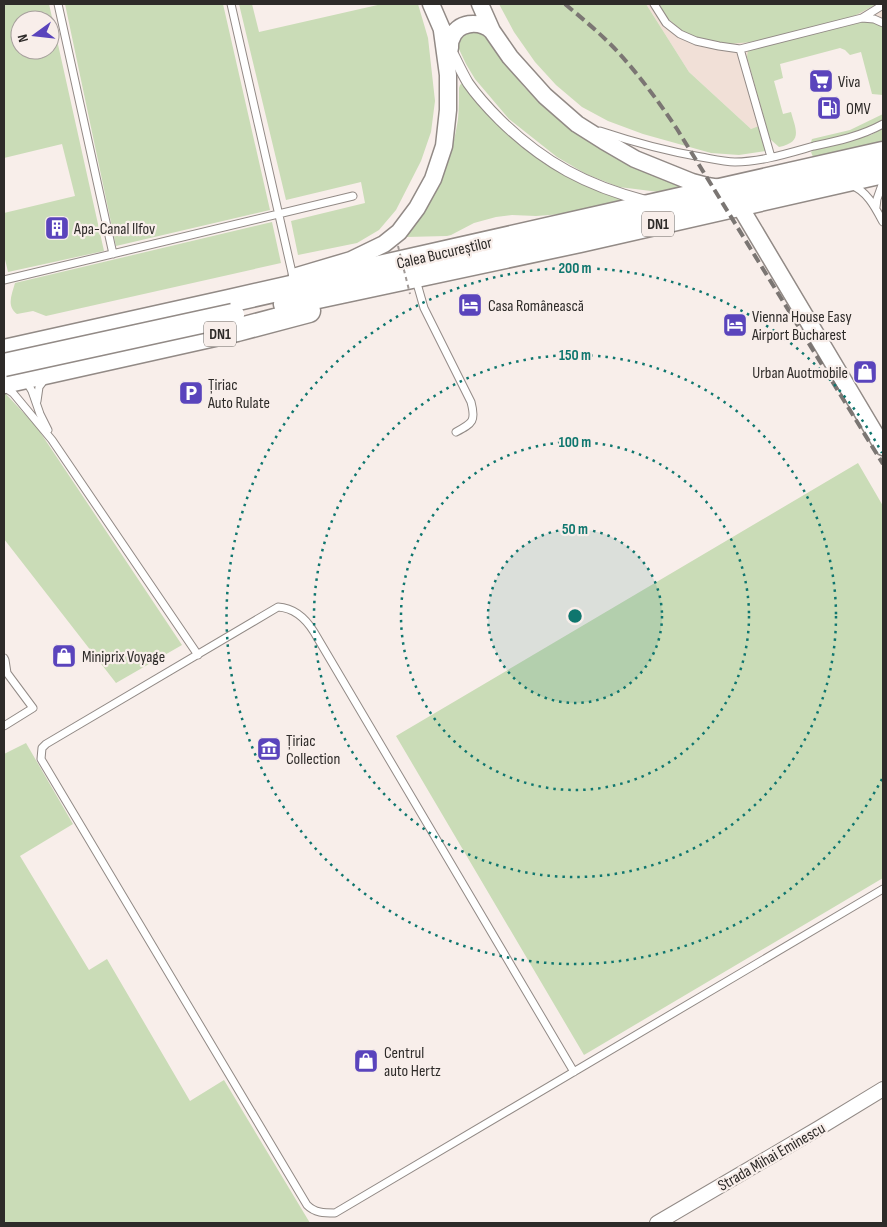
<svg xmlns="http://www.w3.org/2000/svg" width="887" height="1227" font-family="'Sofia Sans Condensed',sans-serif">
  <rect width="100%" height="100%" fill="#f8eeea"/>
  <path fill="#f1e0d7" d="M646 4H883V75L869 27 752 57 770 123 751 129 689 72Z"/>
  <path fill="#cadcb7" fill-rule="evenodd" d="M4 4H49L104 251 8 272 4 255V213L75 196 62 144 4 158ZM20 20H50V50H20Z
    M65 4H223L270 210 116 246Z
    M239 4H252L259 32 382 4H418L428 38 435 101 431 132 421 161 396 210 379 230 357 243 298 255 291 221 365 203 361 182 286 200Z
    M499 4H646L689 72 751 129 759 126 766 151 739 155 711 153 643 134 608 121 582 107 556 85 535 62 514 32Z
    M659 4H877L858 14 847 19 751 42 729 44 705 41 683 32 664 15Z
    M862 22H874L883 28V95L872 94 861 52 850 55 845 50 840 48 780 64 783 78 774 81 783 114 791 112C796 130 803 142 779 147L770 139 747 57 748 50Z
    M462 31H485L510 70 525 88 547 108 685 186 659 192 619 187 586 174 557 157 509 119 475 79 466 64 458 47 459 38Z
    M463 82 539 158 631 199 563 214 536 216 512 215 496 217 474 223 451 235 447 236 406 237 405 236C414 225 422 214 430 202 445 178 454 146 458 119 459 109 459 98 459 88L460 85Z
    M883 114V120L857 133 812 143 811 142 812 139 850 130Z
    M883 128V141L816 157H813L811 152 815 149 871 135Z
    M272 222 281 263 46 316 33 311 17 314C6 306 12 294 15 283Z
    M4 392 36 426 182 645 116 683 4 539Z
    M858 463 883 506V878L584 1055 396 736Z
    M26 743 73 824 20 856 89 970 107 959 190 1101 224 1080 310 1223H4V754Z"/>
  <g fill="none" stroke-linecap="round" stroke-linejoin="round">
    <defs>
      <path id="service" d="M58 4 113 254
        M231 4 293 277
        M654 4 666 23 680 34 696 41 719 46 740 49 862 18 874 19 883 23
        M862 18 883 5
        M740 49 771 157
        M600 131C633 142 666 151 701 157 712 159 724 162 735 162 761 162 789 153 814 146 838 141 861 136 883 124
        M851 185C867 191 875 207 883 222
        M876 207 877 199 883 182
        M4 280 353 196
        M416 280 424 308 471 402C476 421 473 423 456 432
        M26 381 32 391 40 414 48 430
        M4 387 13 393 52 440 198 655
        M37 401 39 387 45 379
        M4 658 5 660 7 673 33 708 4 726
        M574 1072 314 632C306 619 294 608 278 607L46 744 42 748 41 759 307 1205C315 1213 324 1213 335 1213L883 889"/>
      <path id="pedestrian" d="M452 52C457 62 462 73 468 83 477 96 489 109 500 120 544 163 587 186 646 201"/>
      <path id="minor" d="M657 1223 819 1128 883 1089"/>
      <path id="tertiary" d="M431 4 447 41
        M480 4 492 31 510 57 545 96 577 124 604 141 635 159 692 182 707 186 720 188
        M450 48C450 47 450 40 451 40 456 21 480 20 492 31
        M739 205 883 447
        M297 276 351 260 384 244 399 232 417 208 433 179 444 146 448 110V75L442 31"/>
      <path id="trunk" d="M285 304 580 241 883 172
        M4 351 229 301 883 153
        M4 382 237 330 309 311"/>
    </defs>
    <use href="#service" stroke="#928a86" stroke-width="9"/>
    <use href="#pedestrian" stroke="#928a86" stroke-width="12"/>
    <use href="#minor" stroke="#928a86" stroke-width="16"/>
    <use href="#tertiary" stroke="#928a86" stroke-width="19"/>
    <use href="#trunk" stroke="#928a86" stroke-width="25"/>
    <use href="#service" stroke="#fff" stroke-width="7"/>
    <use href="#pedestrian" stroke="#fff" stroke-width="10"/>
    <use href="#minor" stroke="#fff" stroke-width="14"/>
    <use href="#tertiary" stroke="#fff" stroke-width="16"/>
    <use href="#trunk" stroke="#fff" stroke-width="22"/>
    <path stroke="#7b7673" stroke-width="4" stroke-dasharray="10 5" stroke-linecap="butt" d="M565 4C583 19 601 34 617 51 639 75 659 102 677 129L883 464"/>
    <defs>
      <path id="trunk-bridge" d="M4 365 233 315"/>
    </defs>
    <use href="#trunk-bridge" stroke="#928a86" stroke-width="25" stroke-linecap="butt"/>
    <path stroke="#a19a97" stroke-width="2" stroke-dasharray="4 4" stroke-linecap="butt" d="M398 246 410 294"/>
    <use href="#trunk-bridge" stroke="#fff" stroke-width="22"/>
  </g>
  <circle cx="575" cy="616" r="87" fill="#0f766e" fill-opacity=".12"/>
  <g fill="none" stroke="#0f766e" stroke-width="2.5" stroke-dasharray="2.5 5">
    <circle cx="575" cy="616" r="87"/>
    <circle cx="575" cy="616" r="174"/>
    <circle cx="575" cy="616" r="261"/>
    <path d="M882 779A348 348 0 1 1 882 453"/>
  </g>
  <defs>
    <symbol id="supermarket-square" viewBox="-11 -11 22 22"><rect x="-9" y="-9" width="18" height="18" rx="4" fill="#5a44bc" stroke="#f8eeea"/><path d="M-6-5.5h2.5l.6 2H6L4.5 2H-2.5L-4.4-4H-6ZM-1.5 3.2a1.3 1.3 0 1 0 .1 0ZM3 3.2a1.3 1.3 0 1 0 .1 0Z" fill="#fff"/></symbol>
    <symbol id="fuel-square" viewBox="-11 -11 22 22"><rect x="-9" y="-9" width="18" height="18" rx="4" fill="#5a44bc" stroke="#f8eeea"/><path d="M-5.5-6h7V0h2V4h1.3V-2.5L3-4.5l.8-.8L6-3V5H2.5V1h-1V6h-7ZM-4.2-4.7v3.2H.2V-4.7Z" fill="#fff"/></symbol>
    <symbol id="building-square" viewBox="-11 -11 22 22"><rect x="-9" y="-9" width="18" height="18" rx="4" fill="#5a44bc" stroke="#f8eeea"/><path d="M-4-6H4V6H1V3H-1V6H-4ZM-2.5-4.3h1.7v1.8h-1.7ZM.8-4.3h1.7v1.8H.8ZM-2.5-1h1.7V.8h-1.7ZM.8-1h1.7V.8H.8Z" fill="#fff"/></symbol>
    <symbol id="hotel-square" viewBox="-11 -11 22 22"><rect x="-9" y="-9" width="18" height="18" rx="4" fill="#5a44bc" stroke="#f8eeea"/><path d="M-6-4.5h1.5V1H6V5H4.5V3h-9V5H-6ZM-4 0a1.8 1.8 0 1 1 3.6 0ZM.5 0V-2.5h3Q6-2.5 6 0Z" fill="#fff"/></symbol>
    <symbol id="shop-square" viewBox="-11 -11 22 22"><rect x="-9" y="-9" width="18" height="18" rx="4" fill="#5a44bc" stroke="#f8eeea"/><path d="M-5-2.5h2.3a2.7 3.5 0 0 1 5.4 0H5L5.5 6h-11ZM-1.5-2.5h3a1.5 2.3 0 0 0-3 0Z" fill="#fff"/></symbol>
    <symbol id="parking-square" viewBox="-11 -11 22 22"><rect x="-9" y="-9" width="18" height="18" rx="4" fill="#5a44bc" stroke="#f8eeea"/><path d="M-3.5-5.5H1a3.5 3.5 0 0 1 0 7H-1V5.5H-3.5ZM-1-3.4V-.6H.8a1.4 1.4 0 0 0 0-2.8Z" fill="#fff"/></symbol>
    <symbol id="museum-square" viewBox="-11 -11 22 22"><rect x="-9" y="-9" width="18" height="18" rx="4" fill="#5a44bc" stroke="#f8eeea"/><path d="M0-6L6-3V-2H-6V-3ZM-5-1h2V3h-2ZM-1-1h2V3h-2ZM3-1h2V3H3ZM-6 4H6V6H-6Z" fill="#fff"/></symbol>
  </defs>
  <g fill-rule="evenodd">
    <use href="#supermarket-square" x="807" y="67" width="28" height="28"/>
    <use href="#fuel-square" x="815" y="94" width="28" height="28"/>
    <use href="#building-square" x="43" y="214" width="28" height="28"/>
    <use href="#hotel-square" x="456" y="291" width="28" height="28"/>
    <use href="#hotel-square" x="721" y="311" width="28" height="28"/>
    <use href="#shop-square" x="851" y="358" width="28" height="28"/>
    <use href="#parking-square" x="177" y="379" width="28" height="28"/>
    <use href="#shop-square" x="50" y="642" width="28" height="28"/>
    <use href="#museum-square" x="255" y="735" width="28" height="28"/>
    <use href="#shop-square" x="352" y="1047" width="28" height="28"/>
  </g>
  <g text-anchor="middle" stroke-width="4.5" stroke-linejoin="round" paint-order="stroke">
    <g fill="#f8eeea" stroke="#6b6663" stroke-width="1">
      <rect x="642" y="211.5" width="32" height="25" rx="4"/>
      <rect x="204" y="321.5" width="32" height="25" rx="4"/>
    </g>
    <g font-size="15" font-weight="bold" fill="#2e2b29">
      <text x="658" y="229">DN1</text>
      <text x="220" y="339">DN1</text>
    </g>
    <g font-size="16" fill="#2e2b29" stroke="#f8eeea" text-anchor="start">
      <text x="838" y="87">Viva</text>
      <text x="846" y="114">OMV</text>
      <text x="74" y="234">Apa-Canal Ilfov</text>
      <text x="488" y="311">Casa Românească</text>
      <text x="752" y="322">Vienna House Easy<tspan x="752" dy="18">Airport Bucharest</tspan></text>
      <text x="848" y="378" text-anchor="end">Urban Auotmobile</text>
      <text x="208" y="390">Țiriac<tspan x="208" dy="18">Auto Rulate</tspan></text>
      <text x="82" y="662">Miniprix Voyage</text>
      <text x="286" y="746">Țiriac<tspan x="286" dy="18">Collection</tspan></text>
      <text x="384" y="1058">Centrul<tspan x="384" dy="18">auto Hertz</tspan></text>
    </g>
    <g font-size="16" fill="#2e2b29" stroke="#f8eeea">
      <text transform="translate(444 252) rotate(-13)" y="6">Calea Bucureștilor</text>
      <text transform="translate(771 1156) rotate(-30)" y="6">Strada Mihai Eminescu</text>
    </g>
  </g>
  <circle cx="575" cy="616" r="8" fill="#0f766e" stroke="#f8eeea" stroke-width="2.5"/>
  <g font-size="15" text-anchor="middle" font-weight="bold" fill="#0f766e" stroke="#f8eeea" stroke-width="4.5" stroke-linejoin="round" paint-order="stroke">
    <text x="575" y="273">200 m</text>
    <text x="575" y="360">150 m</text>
    <text x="575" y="447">100 m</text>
    <text x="575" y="534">50 m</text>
  </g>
  <rect width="887" height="1227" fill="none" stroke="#2e2b29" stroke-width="10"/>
  <g transform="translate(35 35) rotate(255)"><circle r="24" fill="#f8eeea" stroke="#a7a09d"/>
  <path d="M0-4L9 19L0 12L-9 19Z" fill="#5a44bc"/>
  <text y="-8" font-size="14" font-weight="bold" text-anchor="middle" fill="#2e2b29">N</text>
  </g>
</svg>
